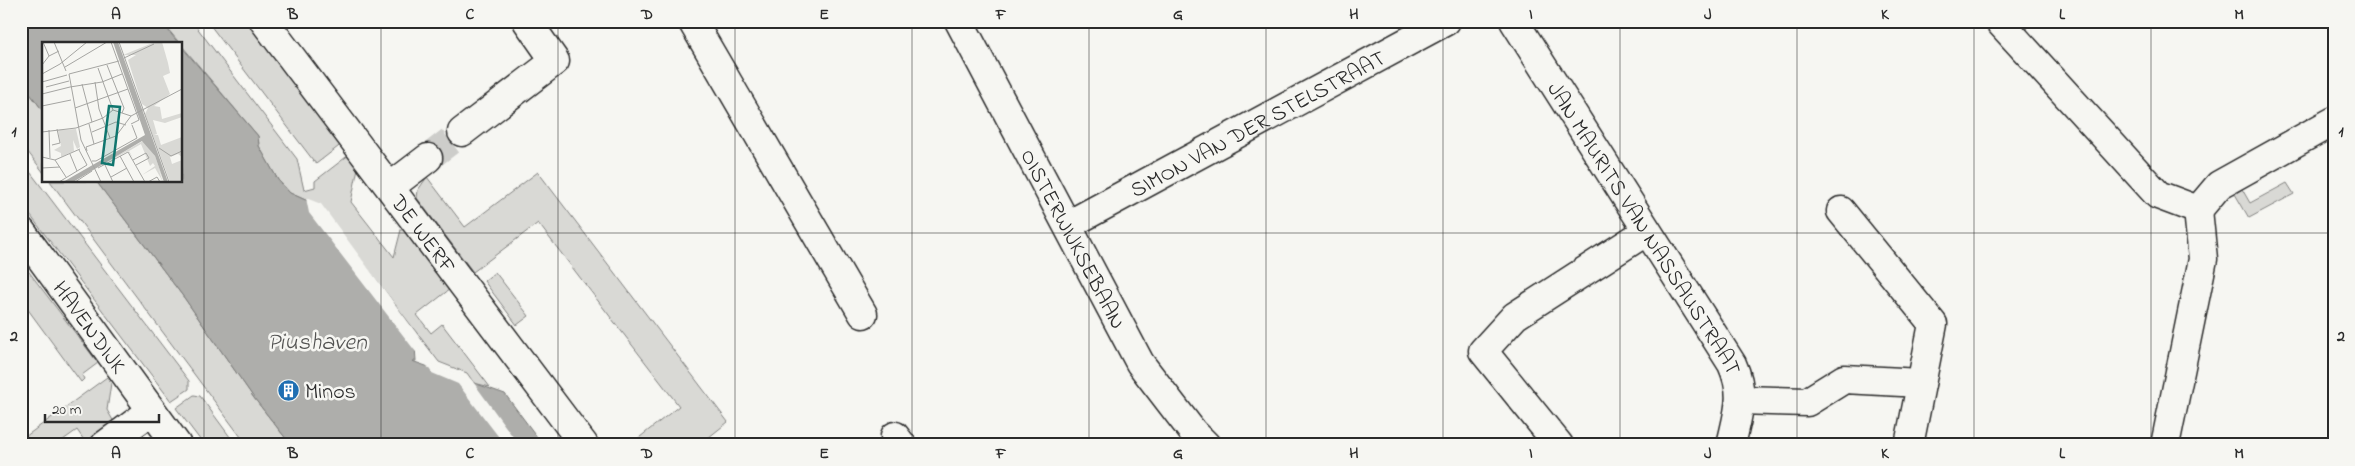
<svg xmlns="http://www.w3.org/2000/svg" width="2355" height="466" font-family="'Indie Flower',sans-serif">
  <rect width="100%" height="100%" fill="#f6f6f2"/>
  <filter id="ink" filterUnits="userSpaceOnUse"><feTurbulence type="fractalNoise" baseFrequency=".02" numOctaves="2"/><feDisplacementMap in="SourceGraphic" scale="10" xChannelSelector="R" yChannelSelector="G"/><feConvolveMatrix kernelMatrix="1 2 1 2 8 2 1 2 1" color-interpolation-filters="sRGB"/></filter>
  <g filter="url(#ink)">
    <path fill="#d9d9d5" stroke="#828280" d="M161 21H192L297 159 304 190 315 187V181L350 154 358 168 351 202 394 257 402 226 450 289 417 315 431 333 442 324 490 387 474 383 467 373 439 362 321 207 290 193 278 180 259 146 258 136Z
      M207 21H254L343 143 316 164Z
      M21 82 44 112V173L21 143Z
      M21 160 189 381V389L171 401 21 203Z
      M538 172 728 422 699 445H630L679 406 538 223 473 272 417 198 418 190 427 177 465 227Z
      M50 181H96L185 299 254 398 291 445H247Z
      M2287 183 2294 194 2249 218 2235 194 2242 189 2250 203Z
      M23 264 98 363 82 375 84 379 81 382 21 300Z
      M495 272 529 316 517 325 484 281Z
      M107 377 111 383 107 410 114 422 86 443 77 430 56 445H26L22 439Z
      M194 395 200 396 236 445H204L176 408Z"/>
    <path fill="#aeaeab" stroke="#7a7a78" d="M21 21H161L179 44H44V112L21 82Z
      M181 46 258 136 259 146 278 180 290 193 321 207 423 342 415 346 416 361H412L505 394 543 445H291L254 398 185 299 96 181H181Z"/>
    <path fill="#f6f6f2" d="M306 198 321 204 423 342 425 344 418 347 419 356 309 213Z
      M425 363 471 379 519 445H505L458 384 432 373Z"/>
    <g fill="none" stroke-linecap="round" stroke-linejoin="round">
      <path stroke="#cdcdca" stroke-width="28" stroke-dasharray="28 14" stroke-linecap="butt" d="M428 158 462 132"/>
      <defs>
        <g id="minor">
          <path id="s1" d="M264 21 584 445"/>
          <path d="M692 21 863 314"/>
          <path id="s2" d="M959 21 1140 363 1193 432 1206 445"/>
          <path id="s3" d="M1514 21 1732 364C1746 395 1738 413 1731 445"/>
          <path d="M1999 21 2158 195 2198 210 2203 259 2165 445"/>
          <path d="M462 132 555 61 527 21"/>
          <path d="M390 187 428 158"/>
          <path d="M2198 210 2219 185 2334 121"/>
          <path d="M1841 211 1933 324 1909 445"/>
          <path id="s4" d="M1068 225 1446 21"/>
          <path id="s5" d="M21 231 177 445"/>
          <path d="M1740 400 1807 402 1844 379 1921 383"/>
          <path d="M895 436 902 445"/>
          <path d="M105 445 151 411"/>
          <path d="M1559 445 1483 351 1515 316 1647 231"/>
        </g>
      </defs>
      <use href="#minor" stroke="#2b2b2b" stroke-width="31"/>
      <use href="#minor" stroke="#f6f6f2" stroke-width="28"/>
    </g>
  </g>
  <path fill="none" stroke="#2b2b2b" stroke-width="1" stroke-opacity="0.55" d="M204 21V445M381 21V445M558 21V445M735 21V445M912 21V445M1089 21V445M1266 21V445M1443 21V445M1620 21V445M1797 21V445M1974 21V445M2151 21V445M21 233H2334"/>
  <defs>
    <symbol id="building-disc" viewBox="-11 -11 22 22"><circle r="9.5" fill="#1f6fb2" stroke="#f6f6f2"/><path d="M-4-6H4V6H1V3H-1V6H-4ZM-2.5-4.3h1.7v1.8h-1.7ZM.8-4.3h1.7v1.8H.8ZM-2.5-1h1.7V.8h-1.7ZM.8-1h1.7V.8H.8Z" fill="#fff"/></symbol>
  </defs>
  <g fill-rule="evenodd">
    <use href="#building-disc" x="276" y="378" width="25" height="25"/>
  </g>
  <g text-anchor="middle" stroke-width="5" stroke-linejoin="round" paint-order="stroke">
    <g font-size="22" fill="#2b2b2b" stroke="#f6f6f2">
      <text dy="8" stroke="none"><textPath href="#s4" startOffset="215">SIMON VAN DER STELSTRAAT</textPath></text>
      <text dy="8" stroke="none"><textPath href="#s3" startOffset="245">JAN MAURITS VAN NASSAUSTRAAT</textPath></text>
      <text dy="8" stroke="none"><textPath href="#s1" startOffset="266">DE WERF</textPath></text>
      <text dy="8" stroke="none"><textPath href="#s2" startOffset="246">OISTERWIJKSEBAAN</textPath></text>
      <text dy="8" stroke="none"><textPath href="#s5" startOffset="118">HAVENDIJK</textPath></text>
    </g>
    <g font-size="22" fill="#2b2b2b" stroke="#f6f6f2" text-anchor="start">
      <text x="305" y="398">Minos</text>
    </g>
    <g font-size="24" font-style="italic" fill="#525251" stroke="#f6f6f2">
      <text x="317" y="349">Piushaven</text>
    </g>
  </g>
  <g transform="translate(42 42)">
    <rect width="140" height="140" fill="#f6f6f2"/>
    <path d="M113 0H120L126 21 128 31 121 34 128 52 112 64 118 65 120 77 140 71V75L123 81 111 78 115 92 112 93H116L119 103 140 95V115L136 112 128 115 130 122 140 118V140H128L103 72 106 66 100 62 86 18 94 13H81ZM34 87 38 105 35 107 31 98 32 109 19 115V111L12 108 19 104 16 88ZM101 99 113 114 122 140 116 126 121 140 113 126 100 133 113 124 111 121 108 124 99 102 87 109 91 116 86 109 52 127Z" fill="#d9d9d5"/>
    <path d="M71 0H76L126 140H122L113 114 100 99 31 140H21L103 93Z" fill="#aeaeab"/>
    <path fill="none" stroke="#a5a5a2" stroke-width="1" d="M1 0 7 14M12 0 24 29M69 0 97 78 89 82M77 0 127 140M82 16 112 2M18 22 45 0M0 23 7 14 17 9M65 23 82 66 80 71M23 25 65 0M56 26 71 68M0 32 18 22M27 32 77 19M27 32 39 98 59 140M0 40 25 33M53 40 57 67 68 96M40 42 50 80M4 45 27 39M28 45 60 40 80 32M0 52 28 45M0 64 29 58M33 66 86 47M47 82 52 102M7 88 8 116M0 90 34 86 61 76 71 68 89 74M50 90 74 80 84 83M10 103 18 101 15 87M117 106 129 114 140 109M45 109 44 105 74 94 89 74 140 47M28 112 35 129M78 114 92 140M0 115 13 118 38 107M13 118 24 135M91 118 104 111 107 116 94 123M50 119H54L95 96 90 83M63 123 71 140M0 126 18 125M56 126 86 110 103 140M69 135 85 126M17 140 45 123 37 108M33 140 50 129M106 140 115 135 118 140"/>
    <path fill="#0f766e" fill-opacity="0.15" stroke="#0f766e" stroke-width="2.5" d="M67 64 78 65 71 123 60 121Z"/>
    <rect width="140" height="140" fill="none" stroke="#2b2b2b" stroke-width="2.5"/>
  </g>
  <rect width="2355" height="466" fill="none" stroke="#f6f6f2" stroke-width="55"/>
  <path d="M45 414v8h114v-8" fill="none" stroke="#2b2b2b" stroke-width="2.5"/>
  <text x="52" y="414" font-size="15" fill="#2b2b2b" stroke="#f6f6f2" stroke-width="4" paint-order="stroke">20 m</text>
  <rect x="28" y="28" width="2300" height="410" fill="none" stroke="#2b2b2b" stroke-width="2"/>
  <g font-size="16" text-anchor="middle" font-weight="bold" fill="#2b2b2b">
    <text x="116" y="19">A</text>
    <text x="293" y="19">B</text>
    <text x="470" y="19">C</text>
    <text x="647" y="19">D</text>
    <text x="824" y="19">E</text>
    <text x="1001" y="19">F</text>
    <text x="1178" y="19">G</text>
    <text x="1354" y="19">H</text>
    <text x="1531" y="19">I</text>
    <text x="1708" y="19">J</text>
    <text x="1885" y="19">K</text>
    <text x="2062" y="19">L</text>
    <text x="2239" y="19">M</text>
    <text x="14" y="136">1</text>
    <text x="2341" y="136">1</text>
    <text x="14" y="341">2</text>
    <text x="2341" y="341">2</text>
    <text x="116" y="458">A</text>
    <text x="293" y="458">B</text>
    <text x="470" y="458">C</text>
    <text x="647" y="458">D</text>
    <text x="824" y="458">E</text>
    <text x="1001" y="458">F</text>
    <text x="1178" y="458">G</text>
    <text x="1354" y="458">H</text>
    <text x="1531" y="458">I</text>
    <text x="1708" y="458">J</text>
    <text x="1885" y="458">K</text>
    <text x="2062" y="458">L</text>
    <text x="2239" y="458">M</text>
  </g>
</svg>
